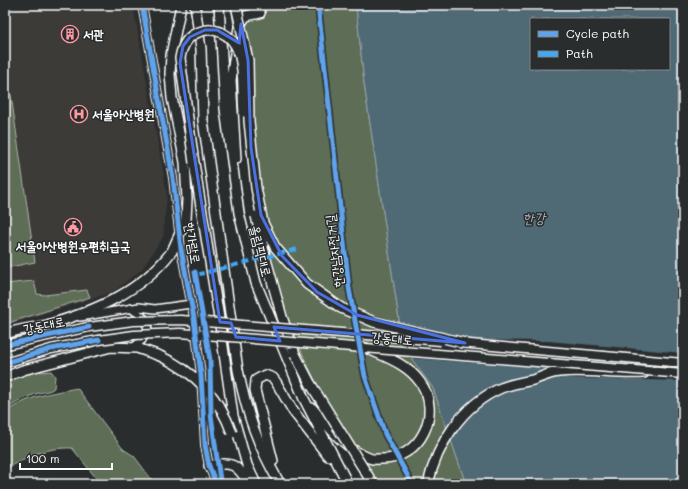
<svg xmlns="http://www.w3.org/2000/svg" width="688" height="489" font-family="Mali,'Poor Story',sans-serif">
  <rect width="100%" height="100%" fill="#2a2d2e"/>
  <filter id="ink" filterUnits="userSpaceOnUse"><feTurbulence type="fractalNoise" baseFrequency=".025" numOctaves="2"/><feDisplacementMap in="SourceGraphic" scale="8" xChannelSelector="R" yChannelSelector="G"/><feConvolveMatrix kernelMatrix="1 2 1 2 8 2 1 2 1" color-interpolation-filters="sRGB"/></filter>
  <g filter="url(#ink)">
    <path fill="#3d3a38" d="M5 5H133L167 194 163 237 142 269 113 292 5 326Z"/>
    <path fill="#5d6d56" stroke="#aeb6aa" d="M231 5H356L364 83 400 326 433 388 466 484H378L321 392 306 362 278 296 264 251Z
      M11 95 35 262 5 268V96Z
      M34 281 37 294 45 295 87 290 90 297 5 324V284Z
      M36 369 42 372 51 371 55 376 54 388C49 392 46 391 39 393 28 396 14 403 5 411V380Z
      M77 388 123 449 134 456 155 484H101L72 448C48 447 25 456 5 470V413C26 396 52 393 77 388Z"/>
    <path fill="#4f6974" stroke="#95a5ac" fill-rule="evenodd" d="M356 5H683V484H466L433 388 411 358 400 326 364 83ZM531 19H669V69H531Z"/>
    <path fill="#2a2d2e" d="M422 327 466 340 548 341 683 353V381L566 378 559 369 409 358 401 334 414 335Z"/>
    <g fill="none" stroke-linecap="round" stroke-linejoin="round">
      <defs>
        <path id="tertiary" d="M142 5 173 178 181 249 194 318 201 375 205 445 209 466 216 484
          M131 308 145 319 148 330 142 340 133 348
          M80 317 139 307 155 309 191 304"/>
        <path id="primary" d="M5 345 89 327
          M5 363 51 349 99 340"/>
        <path id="trunk" d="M181 5 171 55 170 74 172 98 185 162 187 199 186 220
          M195 5 201 49 203 120 238 370C247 415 257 444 280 484
          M219 5 225 109 239 213 256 283 304 399 348 484
          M239 26 246 16 260 13 252 5
          M236 159 231 80 239 27
          M194 163 218 312 233 416 247 465 256 484
          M264 252 282 317 295 354
          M5 334C19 329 33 328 47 325 95 311 141 292 172 251
          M5 377 23 370 111 347 137 348 160 356
          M312 408C329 427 345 449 369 458 373 460 378 459 381 459 420 460 443 413 420 382 407 364 386 357 366 348
          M273 461 255 390 256 380 265 375 273 378 276 382 293 411 328 456
          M209 466C232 461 237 464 249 484
          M428 484C437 444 462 405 501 388 511 384 522 382 533 380 542 377 549 373 559 372 587 369 615 375 644 373"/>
      </defs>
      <use href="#tertiary" stroke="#fff" stroke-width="10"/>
      <use href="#primary" stroke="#fff" stroke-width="11"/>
      <use href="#trunk" stroke="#fff" stroke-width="12"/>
      <use href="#tertiary" stroke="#2a2d2e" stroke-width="7"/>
      <use href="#primary" stroke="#2a2d2e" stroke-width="8"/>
      <use href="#trunk" stroke="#2a2d2e" stroke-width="9"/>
      <defs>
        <path id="primary-bridge" d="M89 327 133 321 181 320 441 341
          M99 340 134 335 180 333 683 374
          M459 343 683 363"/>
        <path id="trunk-bridge" d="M236 5 248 60 249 121 256 188 263 223 275 247 307 284 341 308 374 322 465 343
          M194 163 180 58C182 46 187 36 199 32 206 29 213 29 220 32 249 43 241 87 244 112
          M256 216 264 252
          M172 251 186 220
          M295 354 310 383 373 484
          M160 356C195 372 219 396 232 433"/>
      </defs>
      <use href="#primary-bridge" stroke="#fff" stroke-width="11" stroke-linecap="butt"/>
      <use href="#trunk-bridge" stroke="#fff" stroke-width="12" stroke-linecap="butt"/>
      <use href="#primary-bridge" stroke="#2a2d2e" stroke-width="8"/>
      <use href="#trunk-bridge" stroke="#2a2d2e" stroke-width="9"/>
      <path stroke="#3fa9f5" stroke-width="4" stroke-dasharray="8 4" stroke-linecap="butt" d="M196 275 298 249"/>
      <defs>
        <path id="cycleway" d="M142 5 173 178 181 249 194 318 201 375 205 445 209 466 216 484
          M318 5 349 288 365 376 385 434 412 484
          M195 272 210 360 211 415 220 480
          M5 345 89 327
          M5 363 51 349 99 340"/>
      </defs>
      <use href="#cycleway" stroke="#2a2d2e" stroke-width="8"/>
      <use href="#cycleway" stroke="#60a3ed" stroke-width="5"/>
    </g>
  </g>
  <path fill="none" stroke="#4a71e0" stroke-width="3" stroke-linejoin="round" d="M241 24 248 60 251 148 261 215 282 256 317 292 357 315 465 343 274 327 280 341 236 337 231 323 220 322 180 63 183 46 190 37 205 30H217L239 43Z"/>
  <defs>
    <symbol id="building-ring" viewBox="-11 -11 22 22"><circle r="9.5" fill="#2a2d2e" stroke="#ff9aa2" stroke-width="1.5"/><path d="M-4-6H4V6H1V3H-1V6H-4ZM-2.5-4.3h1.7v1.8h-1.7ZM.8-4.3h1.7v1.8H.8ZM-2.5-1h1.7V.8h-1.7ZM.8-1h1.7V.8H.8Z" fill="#ff9aa2"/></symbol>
    <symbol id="hospital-ring" viewBox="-11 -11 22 22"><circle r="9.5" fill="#2a2d2e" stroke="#ff9aa2" stroke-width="1.5"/><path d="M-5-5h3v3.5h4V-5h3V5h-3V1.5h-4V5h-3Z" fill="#ff9aa2"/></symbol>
    <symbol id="civic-ring" viewBox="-11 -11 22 22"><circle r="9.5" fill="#2a2d2e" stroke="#ff9aa2" stroke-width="1.5"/><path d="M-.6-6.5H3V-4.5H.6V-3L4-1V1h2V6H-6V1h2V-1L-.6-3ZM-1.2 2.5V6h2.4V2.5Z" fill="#ff9aa2"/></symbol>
  </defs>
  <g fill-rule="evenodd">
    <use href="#building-ring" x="60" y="24" width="20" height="20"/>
    <use href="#hospital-ring" x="69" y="104" width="20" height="20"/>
    <use href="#civic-ring" x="63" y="217" width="20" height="20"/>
  </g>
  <g text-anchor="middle" stroke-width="3" stroke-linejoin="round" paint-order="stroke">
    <g font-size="13" font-weight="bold" fill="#fff" stroke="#2a2d2e" text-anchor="start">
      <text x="83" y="39">서관</text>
      <text x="92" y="119">서울아산병원</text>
      <text x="73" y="251" text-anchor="middle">서울아산병원우편취급국</text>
    </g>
    <g font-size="13" fill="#fff" stroke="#2a2d2e">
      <text transform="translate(193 243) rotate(81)" y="5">한가람로</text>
      <text transform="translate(261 251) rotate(76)" y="5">올림픽대로</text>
      <text transform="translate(334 251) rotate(-97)" y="5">한강남자전거길</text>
      <text transform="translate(44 325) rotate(-12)" y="5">강동대로</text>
      <text transform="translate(392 338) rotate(5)" y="5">강동대로</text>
    </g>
    <g font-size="14" font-style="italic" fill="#a7b4ba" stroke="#2a2d2e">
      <text x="534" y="223">한강</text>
    </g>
  </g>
  <rect width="688" height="489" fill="none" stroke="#2a2d2e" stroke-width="20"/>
  <rect x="10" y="10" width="668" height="469" fill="none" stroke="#fff" stroke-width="1.5" filter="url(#ink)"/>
  <rect x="530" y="18" width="140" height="52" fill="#2a2d2e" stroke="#7f8182"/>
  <rect x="538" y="31" width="20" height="6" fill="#60a3ed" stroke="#7f8182"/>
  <text x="566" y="38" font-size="12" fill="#ffffff">Cycle path</text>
  <rect x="538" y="51" width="20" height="6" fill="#3fa9f5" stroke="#7f8182"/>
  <text x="566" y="58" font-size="12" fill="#ffffff">Path</text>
  <path d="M20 463v6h92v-6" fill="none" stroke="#ffffff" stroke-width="2"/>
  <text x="26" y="463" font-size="12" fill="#ffffff" stroke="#2a2d2e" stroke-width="3" paint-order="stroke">100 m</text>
</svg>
